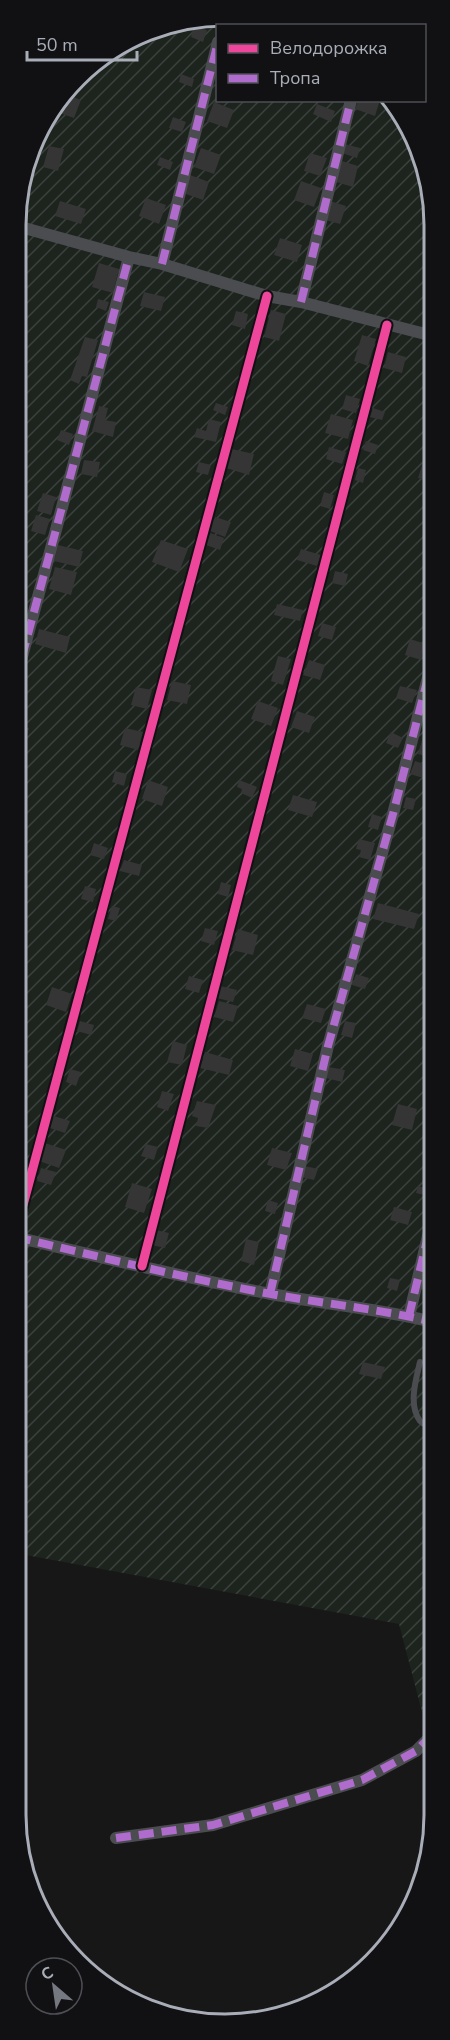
<svg xmlns="http://www.w3.org/2000/svg" width="450" height="2040" font-family="'Nunito Sans',sans-serif">
  <defs>
    <pattern id="garden-furrows" width="10" height="10" patternUnits="userSpaceOnUse" patternTransform="scale(1.5)"><rect width="10" height="10" fill="#1d241e"/><path d="M-1 1l2-2M0 10L10 0M9 11l2-2" fill="none" stroke="#3b413d"/></pattern>
  </defs>
  <rect width="100%" height="100%" fill="#171717"/>
  <path fill="url(#garden-furrows)" d="M253 17 281 25 218 26V100L391 101 413 132 433 198V1754L399 1624 15 1553 17 197 43 120 97 58 171 22Z"/>
  <path fill="#353536" d="M253 17 251 26H240L229 23 230 18Z
    M194 27 207 30 203 42 191 37Z
    M181 74 194 79 192 87 179 82Z
    M66 94 81 100 74 118 54 111 57 104Z
    M358 100H380L375 116 355 109Z
    M214 102 234 110 227 128 207 121Z
    M317 104 335 111 331 122 313 114Z
    M173 117 186 122 182 132 169 128Z
    M345 144 360 148 357 158 342 153Z
    M49 146 64 149 58 171 43 167Z
    M201 148 221 155 214 174 194 167Z
    M310 153 327 158 320 176 304 171Z
    M160 157 173 162 170 170 157 165Z
    M342 161 358 166 353 187 336 182Z
    M190 175 209 182 203 200 183 193Z
    M301 181 321 188 314 207 294 200Z
    M146 198 166 205 159 224 139 216Z
    M60 201 86 209 81 224 55 216Z
    M330 201 346 206 340 224 325 220Z
    M280 238 302 245 297 262 274 255Z
    M99 263 119 269 113 293 92 287Z
    M144 292 165 297 161 311 140 306Z
    M98 299 109 302 106 311 96 307Z
    M271 310 286 314 279 341 264 337Z
    M236 311 248 314 245 329 232 325Z
    M362 335 376 339 368 366 354 361Z
    M85 337 98 340 87 377 82 376 79 384 70 380Z
    M388 352 406 357 402 373 384 368Z
    M346 395 360 399 356 413 342 409Z
    M216 403 228 407 225 415 213 410Z
    M99 406 108 408 105 420 116 422 113 437 92 431Z
    M373 408 385 412 382 420 370 417Z
    M331 414 353 420 348 439 325 433Z
    M209 419 221 422 216 442 194 437 197 428 206 431Z
    M61 430 73 434 69 445 57 440Z
    M366 441 378 445 375 454 363 450Z
    M329 447 346 452 342 464 326 459Z
    M232 449 254 454 249 475 226 468Z
    M424 459 433 461 431 482 418 478Z
    M84 460 100 462 97 477 81 474Z
    M199 462 211 465 208 475 196 472Z
    M358 468 366 470 363 483 355 480Z
    M324 492 334 495 330 509 320 506Z
    M43 493 56 497 51 515 37 511Z
    M36 515 50 519 45 535 31 531Z
    M215 517 231 522 225 537 210 531Z
    M210 533 224 538 220 550 206 545Z
    M161 540 188 549 179 572 152 562Z
    M58 545 83 551 79 567 54 561Z
    M301 549 321 555 317 566 297 560Z
    M55 567 77 572 71 595 49 589Z
    M335 571 348 574 345 586 332 583Z
    M277 604 303 610 300 621 274 615Z
    M322 623 336 627 332 640 318 636Z
    M39 629 70 637 66 653 35 644Z
    M410 639 426 644 421 660 405 655Z
    M278 656 291 659 283 685 271 681Z
    M309 660 325 665 320 680 303 675Z
    M172 681 191 685 187 704 167 700Z
    M400 686 417 690 412 703 396 698Z
    M136 687 152 690 147 709 131 705Z
    M258 701 278 708 271 726 251 719Z
    M297 711 315 717 309 733 291 727Z
    M427 722 433 723V736L423 734Z
    M16 725 29 728 25 742 16 739Z
    M125 728 143 732 138 750 120 745Z
    M391 732 403 738 398 748 386 743Z
    M423 737 433 740 432 758 418 754Z
    M415 761 427 765 423 778 410 774Z
    M115 771 127 774 124 786 112 782Z
    M148 780 168 787 162 806 142 799Z
    M239 780 257 787 252 798 241 793 242 789 237 787Z
    M293 795 317 802 312 817 288 810Z
    M406 797 416 799 413 810 403 808Z
    M372 814 382 817 378 830 368 827Z
    M359 839 375 843 370 860 359 857 361 850 356 849Z
    M94 843 108 848 104 859 90 855Z
    M124 860 142 865 139 876 120 871Z
    M221 882 231 885 228 897 218 894Z
    M85 886 96 889 93 902 81 899Z
    M378 903 419 914 414 929 373 919Z
    M112 906 120 908 116 921 108 919Z
    M205 928 218 931 214 945 201 941Z
    M238 929 258 935 253 955 232 950Z
    M356 974 369 978 365 989 352 985Z
    M189 976 203 980 199 993 185 989Z
    M220 986 237 990 233 1002 217 998Z
    M52 987 72 994 66 1012 46 1005Z
    M219 1001 238 1006 233 1022 214 1017Z
    M307 1004 326 1009 321 1023 302 1018Z
    M80 1021 94 1025 91 1035 77 1031Z
    M345 1021 356 1023 352 1038 341 1035Z
    M173 1041 187 1045 182 1065 167 1062Z
    M295 1049 313 1054 308 1071 290 1066Z
    M205 1052 233 1060 229 1075 200 1068Z
    M329 1067 345 1070 342 1082 326 1078Z
    M70 1069 81 1072 76 1086 66 1082Z
    M162 1091 174 1094 168 1111 157 1107Z
    M197 1101 216 1105 208 1128 196 1126 198 1118 192 1116Z
    M398 1104 417 1109 412 1130 392 1125Z
    M54 1116 70 1121 65 1133 50 1128Z
    M45 1143 66 1150 59 1168 39 1161Z
    M146 1144 158 1147 154 1160 141 1156Z
    M272 1148 292 1153 286 1170 267 1165Z
    M305 1166 318 1169 314 1180 302 1177Z
    M41 1168 56 1172 51 1185 37 1181Z
    M16 1175 24 1177 18 1197 16 1196Z
    M132 1183 152 1189 144 1213 125 1207Z
    M418 1186 433 1190 432 1197 416 1193Z
    M268 1200 278 1203 275 1214 265 1211Z
    M394 1207 412 1212 408 1225 390 1220Z
    M156 1230 169 1233 165 1248 152 1245Z
    M246 1239 259 1242 254 1265 241 1261Z
    M425 1274 433 1275V1290L422 1288Z
    M390 1278 400 1280 397 1291 387 1288Z
    M363 1362 385 1367 381 1379 359 1374Z"/>
  <g fill="none" stroke-linecap="round" stroke-linejoin="round">
    <path stroke="#4b4c50" stroke-width="6" d="M17 222 46 117
      M420 1362C416 1379 408 1405 420 1421 423 1424 430 1427 433 1429"/>
    <path stroke="#4b4c50" stroke-width="12" d="M222 26 223 19
      M17 226 129 257 162 264 267 296 301 302 433 336
      M162 264 218 42
      M301 302 351 100
      M16 679 129 257
      M16 1231 267 296
      M16 1237C100 1257 185 1278 271 1294 325 1304 380 1309 433 1322
      M142 1266 387 325
      M16 1272 23 1238
      M270 1294 328 1046 393 814 433 658
      M409 1316 433 1215
      M116 1838 213 1825 362 1780 416 1751 433 1734"/>
    <path stroke="#b06ccc" stroke-width="8" stroke-dasharray="15 8" stroke-linecap="butt" d="M222 26 223 19
      M162 264 218 42
      M301 302 351 100
      M16 679 129 257
      M16 1237C100 1257 185 1278 271 1294 325 1304 380 1309 433 1322
      M16 1272 23 1238
      M270 1294 328 1046 393 814 433 658
      M409 1316 433 1215
      M116 1838 213 1825 362 1780 416 1751 433 1734"/>
    <defs>
      <path id="cycleway" d="M16 1231 267 296
        M142 1266 387 325"/>
    </defs>
    <use href="#cycleway" stroke="#111113" stroke-width="13"/>
    <use href="#cycleway" stroke="#ed469a" stroke-width="9"/>
  </g>
  <path d="M0 0H450V2040H0ZM225 26H225A199 199 0 0 1 424 225V1815A199 199 0 0 1 225 2014H225A199 199 0 0 1 26 1815V225A199 199 0 0 1 225 26Z" fill="#111113" fill-rule="evenodd"/>
  <path fill="none" stroke="#a8adb8" stroke-width="3" d="M225 26H225A199 199 0 0 1 424 225V1815A199 199 0 0 1 225 2014H225A199 199 0 0 1 26 1815V225A199 199 0 0 1 225 26Z"/>
  <rect x="216" y="24" width="210" height="78" fill="#111113" stroke="#4d4f55" stroke-width="1.5"/>
  <rect x="228" y="44" width="30" height="9" fill="#ed469a" stroke="#4d4f55" stroke-width="1.5"/>
  <text x="270" y="54" font-size="18" fill="#a8adb8">Велодорожка</text>
  <rect x="228" y="74" width="30" height="9" fill="#b06ccc" stroke="#4d4f55" stroke-width="1.5"/>
  <text x="270" y="84" font-size="18" fill="#a8adb8">Тропа</text>
  <g transform="translate(54 1986) rotate(331)"><circle r="28" fill="#111113" stroke="#4d4f55" stroke-width="1.5"/>
  <path d="M0-4.5L10 22L0 15L-10 22Z" fill="#757880"/>
  <text y="-9" font-size="16" font-weight="bold" text-anchor="middle" fill="#a8adb8">С</text>
  </g>
  <path d="M27 51v9h110v-9" fill="none" stroke="#a8adb8" stroke-width="3"/>
  <text x="36" y="51" font-size="18" fill="#a8adb8" stroke="#111113" stroke-width="4.5" paint-order="stroke">50 m</text>
</svg>
